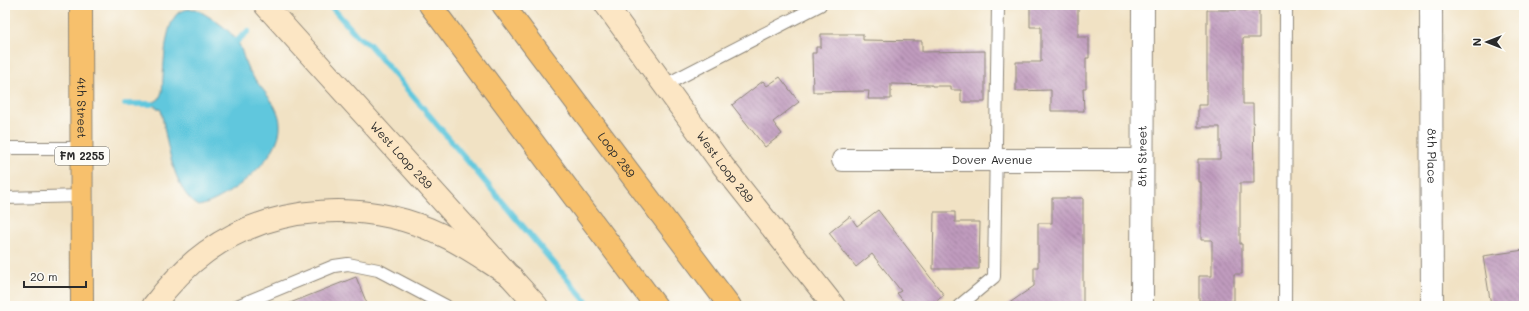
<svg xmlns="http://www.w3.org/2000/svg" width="1529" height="311" font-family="Mali,sans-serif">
  <defs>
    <pattern id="building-back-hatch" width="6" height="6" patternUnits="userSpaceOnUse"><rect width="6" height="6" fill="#c09bbe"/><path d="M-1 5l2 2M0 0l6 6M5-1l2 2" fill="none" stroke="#9c7f9b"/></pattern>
  </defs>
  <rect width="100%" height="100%" fill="#fdfcf7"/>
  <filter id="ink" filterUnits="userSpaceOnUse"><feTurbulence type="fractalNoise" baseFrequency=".025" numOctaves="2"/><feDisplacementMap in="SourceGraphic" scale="8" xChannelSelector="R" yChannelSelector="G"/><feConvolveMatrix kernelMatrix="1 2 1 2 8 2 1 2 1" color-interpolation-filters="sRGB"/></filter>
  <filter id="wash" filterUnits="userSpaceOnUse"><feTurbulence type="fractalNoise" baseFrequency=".012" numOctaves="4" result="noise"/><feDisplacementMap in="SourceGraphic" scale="16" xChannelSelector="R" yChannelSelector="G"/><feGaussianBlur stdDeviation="0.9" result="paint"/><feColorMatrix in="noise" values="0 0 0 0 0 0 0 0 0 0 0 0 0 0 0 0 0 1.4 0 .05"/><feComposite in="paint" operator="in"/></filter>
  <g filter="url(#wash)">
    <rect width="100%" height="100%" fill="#f1e2c4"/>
    <path fill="#60c7dd" stroke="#467984" d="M196 9C211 18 230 28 239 44 243 52 244 61 248 69 258 87 279 103 280 124 283 157 227 200 199 206 173 193 166 136 161 110L151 104 159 99 162 92C164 72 163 27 178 13 183 9 190 9 196 9Z"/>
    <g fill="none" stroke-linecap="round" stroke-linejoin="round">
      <path stroke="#60c7dd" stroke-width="6" d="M330 5 357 36 369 44 590 306
        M237 41 248 31
        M125 104H151"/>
    </g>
    <g id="blocks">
      <path fill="url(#building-back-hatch)" d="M1030 6H1078V37H1089V58H1086V88H1083L1084 111H1051V90L1016 91V62H1041V27H1030Z
        M1207 10H1259V38H1243V104H1253L1254 183H1240V244H1242V274H1234V301H1199V276H1212V240H1201V182H1198V159H1220V127H1198V105H1207Z
        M821 34H863V40L922 41V52L985 51V102H961V90H951V86H932V85L891 84V99H868L869 91 813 92 812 53H816V47H821Z
        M780 77 799 102 773 122 782 134 765 147 732 105 763 81 767 86Z
        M1052 198H1083V306H1005L1034 286V267H1038V223H1052Z
        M878 210 944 295 930 306H907L897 293 901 291 872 254 856 267 829 233 850 216 857 226Z
        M934 212H955V222H980L979 269H933Z
        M1524 250V303L1491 306 1483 256Z
        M356 277 368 306H285V305Z"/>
    </g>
  </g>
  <g filter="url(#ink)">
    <use href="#blocks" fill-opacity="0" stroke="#8e8678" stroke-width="1"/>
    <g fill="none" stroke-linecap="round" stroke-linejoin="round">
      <defs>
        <path id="service" d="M665 85 820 5
          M5 148H82
          M5 198 82 196
          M237 306 334 266 348 264 378 270 446 306
          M959 306 994 277 998 5
          M1285 306 1286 5"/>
        <g id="minor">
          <path id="s1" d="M1431 5 1432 306"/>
          <path id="s2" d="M843 160H1142"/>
          <path id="s3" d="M1141 306 1142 301 1143 5"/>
        </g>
        <g id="secondary">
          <path id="s4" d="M265 5 537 306"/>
          <path id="s5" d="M606 5 723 166 834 306"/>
          <path d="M153 306C168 286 185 267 206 252 273 203 368 199 442 235 467 246 489 263 512 277"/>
        </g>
        <g id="primary">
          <path id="s6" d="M81 5 82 306"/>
        </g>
        <g id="motorway">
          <path d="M430 5 656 306"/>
          <path id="s7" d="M503 5 730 306"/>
        </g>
      </defs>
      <use href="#service" stroke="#8e8678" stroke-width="14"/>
      <use href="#minor" stroke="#8e8678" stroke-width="24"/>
      <use href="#secondary" stroke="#8e8678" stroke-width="24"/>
      <use href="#primary" stroke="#8e8678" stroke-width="24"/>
      <use href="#motorway" stroke="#8e8678" stroke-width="24"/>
      <use href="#service" stroke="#fff" stroke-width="12"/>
      <use href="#minor" stroke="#fff" stroke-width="22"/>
      <use href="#secondary" stroke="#fce6c4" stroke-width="22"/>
      <use href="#primary" stroke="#f7c06c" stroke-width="22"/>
      <use href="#motorway" stroke="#f7c06c" stroke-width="22"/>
    </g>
  </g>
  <g text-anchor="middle" stroke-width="3.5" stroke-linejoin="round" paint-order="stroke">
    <rect fill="#fdfcf7" stroke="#6a6a68" stroke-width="1" x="55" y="147" width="54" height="18" rx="3"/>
    <g font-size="11" font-weight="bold" fill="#2b2b2b">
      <text x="82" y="160">FM 2255</text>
    </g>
    <g font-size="12" fill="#2b2b2b" stroke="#fdfcf7">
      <text dy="4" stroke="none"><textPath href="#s6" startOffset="103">4th Street</textPath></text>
      <text dy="4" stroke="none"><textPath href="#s4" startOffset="203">West Loop 289</textPath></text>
      <text dy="4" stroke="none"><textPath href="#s1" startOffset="151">8th Place</textPath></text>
      <text dy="4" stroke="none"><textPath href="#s7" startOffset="188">Loop 289</textPath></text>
      <text dy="4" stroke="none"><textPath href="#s3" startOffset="150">8th Street</textPath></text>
      <text dy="4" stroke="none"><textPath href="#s2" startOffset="149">Dover Avenue</textPath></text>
      <text dy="4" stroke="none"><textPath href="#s5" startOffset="201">West Loop 289</textPath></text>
    </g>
  </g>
  <rect width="1529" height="311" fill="none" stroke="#fdfcf7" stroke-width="20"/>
  <g transform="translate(1487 42) rotate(270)" stroke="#fdfcf7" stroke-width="3" paint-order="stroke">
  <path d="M0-3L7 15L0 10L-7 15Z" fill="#2b2b2b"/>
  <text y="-6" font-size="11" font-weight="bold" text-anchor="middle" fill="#2b2b2b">N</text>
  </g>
  <path d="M24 281v6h62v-6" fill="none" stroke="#2b2b2b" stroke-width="2"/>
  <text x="30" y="281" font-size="12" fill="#2b2b2b" stroke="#fdfcf7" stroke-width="3" paint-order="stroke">20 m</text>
</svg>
